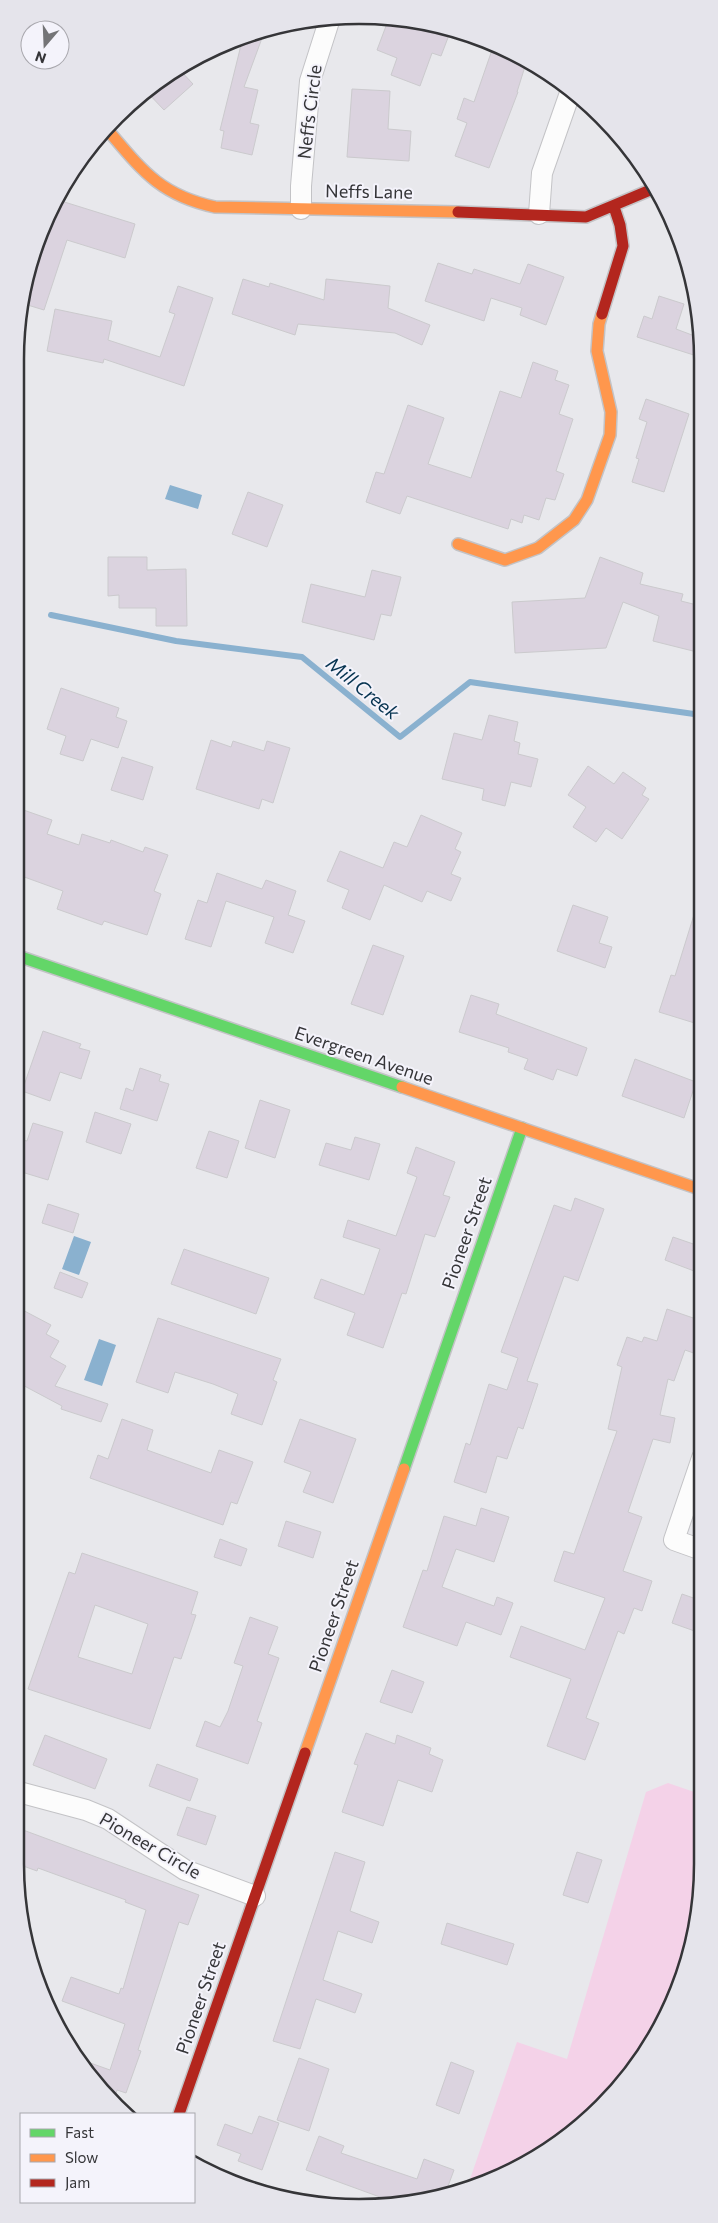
<svg xmlns="http://www.w3.org/2000/svg" width="718" height="2223" font-family="Commissioner,sans-serif">
  <rect width="100%" height="100%" fill="#e8e8ec"/>
  <path fill="#f4d2e8" d="M668 1783 703 1795V1864L696 1931 677 1996 645 2055 602 2107 550 2150 467 2188 517 2042 567 2059 646 1792Z"/>
  <path fill="#8ab1cf" d="M170 485 202 495 198 509 165 499Z
    M74 1236 91 1242 79 1275 62 1269Z
    M99 1339 116 1345 102 1386 84 1380Z"/>
  <g fill="none" stroke-linecap="round" stroke-linejoin="round">
    <path stroke="#8ab1cf" stroke-width="6" d="M51 615 176 641 302 657 400 737 470 682 701 715"/>
  </g>
  <path fill="#dbd3df" stroke="#cbcacd" fill-rule="evenodd" d="M389 18 426 22H429L427 27 449 35 441 56 432 53 420 86 391 75 397 58 377 50Z
    M265 30 244 87 258 90 250 123 259 125 252 155 221 148 224 131 220 130 243 37Z
    M493 47 527 60 517 92H518L489 168 455 156 467 123 457 119 464 98 474 102Z
    M178 68 193 84 164 110 146 91Z
    M352 89 390 91 388 129 411 131 409 161 347 157Z
    M58 200 135 224 125 258 67 240 44 310 21 303 22 292 33 253 41 255Z
    M438 263 472 274 474 269 520 284 528 264 564 277 546 325 520 315 522 308 491 298 484 321 425 301Z
    M243 279 269 287 270 283 324 300 326 279 390 286 388 308 430 325 422 345 395 333 298 324 295 335 232 314Z
    M178 286 213 298 184 386 104 359 103 363 47 351 55 309 112 321 108 340 160 357 175 314 169 312Z
    M659 296 684 304 676 329 700 338V357L637 337 644 316 652 319Z
    M533 362 558 371 555 380 569 385 559 414 573 419 556 471 564 474 555 500 546 498 539 520 524 515 522 523 511 519 508 529 407 496 400 514 366 502 376 472 384 474 408 405 444 418 428 464 471 478 500 391 521 398Z
    M646 399 689 414 664 492 632 482 639 459 636 458 647 422 639 419Z
    M248 492 283 505 267 547 232 534Z
    M108 557H147V570L186 569 187 626H156V608H119V595L108 596Z
    M600 557 643 573 640 584 683 594 681 601 701 606V653L653 641 659 616 623 602 606 648 515 653 512 602 585 598Z
    M372 570 401 577 391 616 381 614 374 640 302 622 311 584 365 597Z
    M61 688 119 708 116 717 127 721 118 748 91 739 83 761 60 754 66 736 47 729Z
    M489 715 518 722 514 741 520 743 518 754 538 759 531 787 511 782 505 806 482 800 484 789 442 779 454 733 482 740Z
    M211 740 231 747 233 741 264 751 267 741 290 748 273 803 262 799 259 809 196 789Z
    M122 757 153 767 143 800 111 790Z
    M588 766 614 784 623 772 646 788 642 795 649 799 622 839 606 828 596 842 573 827 586 807 568 795Z
    M15 807 52 820 47 834 79 845 82 834 110 843 111 840 143 852 145 847 168 855 154 891 161 894 147 935 104 921 102 925 57 909 63 891 16 874 20 861 15 859Z
    M421 815 462 833 455 849 461 852 451 874 461 878 451 901 427 891 422 902 384 885 370 920 342 908 349 890 327 881 340 851 383 868 394 842 407 847Z
    M217 873 262 889 266 880 296 891 288 915 305 921 293 953 265 943 274 917 226 901 211 947 185 939 198 900 207 903Z
    M573 905 608 917 599 943 612 947 605 968 557 951Z
    M697 905 701 906V1025L659 1012 671 975 675 976Z
    M373 945 404 956 383 1015 351 1004Z
    M471 995 499 1004 496 1014 587 1048 577 1076 557 1069 553 1080 524 1069 528 1059 508 1052 509 1048 459 1032Z
    M43 1031 81 1044 79 1048 90 1051 81 1079 60 1072 50 1101 22 1091Z
    M635 1059 696 1082 684 1118 622 1096Z
    M140 1068 161 1075 159 1081 169 1084 157 1121 120 1109 126 1088 133 1091Z
    M260 1100 290 1110 275 1158 245 1148Z
    M95 1112 131 1124 121 1154 86 1142Z
    M33 1123 63 1132 48 1180 15 1170V1138L27 1141Z
    M209 1131 239 1141 227 1178 196 1168Z
    M355 1137 380 1144 369 1180 319 1165 326 1143 351 1150Z
    M416 1147 455 1162 443 1195 450 1197 435 1237 425 1234 406 1294 402 1293 383 1348 347 1335 355 1313 314 1298 321 1279 364 1295 380 1249 343 1237 348 1220 396 1236 417 1177 407 1173Z
    M575 1198 604 1209 578 1281 564 1276 527 1381 538 1384 523 1429 518 1427 507 1459 497 1456 486 1493 454 1482 466 1443 470 1445 489 1384 507 1390 518 1358 501 1352 554 1205 571 1211Z
    M48 1204 79 1214 73 1233 42 1223Z
    M673 1237 702 1247V1274L665 1260Z
    M184 1249 269 1278 256 1314 171 1284Z
    M60 1272 88 1283 82 1298 54 1288Z
    M15 1306 51 1325 46 1334 59 1341 50 1357 66 1366 55 1386 108 1404 101 1422 61 1409 62 1406 15 1381Z
    M667 1309 702 1321V1356L685 1350 674 1381 668 1379 660 1415 675 1418 670 1443 653 1439 628 1512 642 1517 623 1571 652 1581 642 1611 634 1608 624 1634 618 1631 586 1718 599 1723 585 1760 547 1746 571 1679 510 1657 521 1626 585 1650 605 1598 554 1581 564 1551 574 1554 617 1431 608 1429 622 1367 617 1365 627 1337 642 1342 644 1337 657 1341Z
    M158 1318 281 1359 273 1380 277 1382 262 1425 231 1414 238 1394 213 1384 175 1372 168 1393 136 1382Z
    M122 1419 153 1430 147 1450 211 1473 219 1450 253 1462 237 1504 231 1502 223 1525 90 1478 98 1455 108 1459Z
    M300 1419 356 1439 333 1503 303 1492 311 1472 284 1462Z
    M481 1508 509 1517 494 1562 456 1549 442 1587 494 1606 497 1597 513 1603 501 1635 466 1622 457 1646 403 1627 423 1570 427 1571 444 1516 476 1526Z
    M286 1521 321 1532 313 1558 278 1546Z
    M220 1539 247 1549 241 1566 214 1557Z
    M82 1553 198 1592 191 1614 196 1615 181 1659 174 1657 150 1729 28 1689 69 1572 75 1574ZM95 1605 148 1624 132 1674 78 1657Z
    M682 1594 702 1601 703 1634 672 1623Z
    M250 1617 278 1627 268 1654 279 1658 257 1721 262 1723 248 1764 196 1746 205 1721 220 1727 228 1711 243 1666 234 1663Z
    M392 1670 424 1682 412 1713 380 1702Z
    M366 1733 395 1744 397 1735 431 1748 429 1754 443 1760 432 1792 398 1780 383 1826 342 1812 358 1765 354 1764Z
    M45 1735 107 1759 95 1789 33 1765Z
    M157 1764 198 1779 190 1801 149 1786Z
    M187 1807 216 1816 206 1845 177 1835Z
    M15 1827 199 1895 188 1925 179 1922 138 2050 141 2051 126 2093 117 2090 113 2103 101 2091 82 2060 110 2070 125 2024 62 2001 71 1977 119 1994 121 1988 123 1989 146 1910 125 1902 126 1900 38 1868 37 1871 15 1863Z
    M335 1852 365 1862 350 1911 379 1922 372 1943 338 1931 323 1980 362 1994 355 2013 316 1999 300 2049 273 2041Z
    M577 1852 602 1860 588 1903 563 1895Z
    M447 1923 514 1944 507 1965 441 1944Z
    M299 2058 329 2069 309 2131 277 2120Z
    M451 2062 474 2071 459 2114 436 2105Z
    M259 2116 279 2123 262 2170 238 2161 241 2154 217 2145 225 2124 252 2134Z
    M319 2136 344 2146 341 2153 417 2179 424 2159 454 2170 444 2197 399 2204 306 2170Z"/>
  <g fill="none" stroke-linecap="round" stroke-linejoin="round">
    <defs>
      <path id="street" d="M301 209V186L310 81 330 18
        M539 214 542 173 570 93
        M702 1458 674 1540 702 1550
        M15 1791 86 1810 108 1819 185 1870 255 1896"/>
      <path id="fast" d="M15 955 402 1087
        M404 1469 522 1128"/>
      <path id="slow" d="M106 128C141 169 159 195 215 207L458 212
        M458 544 505 560 538 548 574 520 587 500 610 435 611 412 597 351 599 324 602 314
        M402 1087 702 1190
        M305 1753 404 1469"/>
      <path id="jam" d="M458 212 586 217 655 188
        M602 314 623 246 620 225 614 207
        M179 2114 305 1753"/>
    </defs>
    <use href="#street" stroke="#c3c3c6" stroke-width="22"/>
    <use href="#fast" stroke="#c3c3c6" stroke-width="14"/>
    <use href="#slow" stroke="#c3c3c6" stroke-width="14"/>
    <use href="#jam" stroke="#c3c3c6" stroke-width="14"/>
    <use href="#street" stroke="#fcfcfc" stroke-width="20"/>
    <use href="#fast" stroke="#63d668" stroke-width="11"/>
    <use href="#slow" stroke="#ff974d" stroke-width="11"/>
    <use href="#jam" stroke="#b3261e" stroke-width="11"/>
  </g>
  <g text-anchor="middle" stroke-width="4" stroke-linejoin="round" paint-order="stroke">
    <g font-size="18" fill="#353538" stroke="#f4f3fb">
      <text transform="translate(310 112) rotate(-83)" y="6">Neffs Circle</text>
      <text transform="translate(369 192) rotate(1)" y="6">Neffs Lane</text>
      <text transform="translate(364 1056) rotate(19)" y="6">Evergreen Avenue</text>
      <text transform="translate(467 1233) rotate(-71)" y="6">Pioneer Street</text>
      <text transform="translate(334 1616) rotate(-71)" y="6">Pioneer Street</text>
      <text transform="translate(150 1846) rotate(30)" y="6">Pioneer Circle</text>
      <text transform="translate(201 1998) rotate(-71)" y="6">Pioneer Street</text>
    </g>
    <g font-size="19" font-style="italic" fill="#063350" stroke="#f4f3fb">
      <text transform="translate(363 688) rotate(39)" y="7">Mill Creek</text>
    </g>
  </g>
  <path d="M0 0H718V2223H0ZM359 24H359A335 335 0 0 1 694 359V1864A335 335 0 0 1 359 2199H359A335 335 0 0 1 24 1864V359A335 335 0 0 1 359 24Z" fill="#e5e4eb" fill-rule="evenodd"/>
  <path fill="none" stroke="#353538" stroke-width="2.5" d="M359 24H359A335 335 0 0 1 694 359V1864A335 335 0 0 1 359 2199H359A335 335 0 0 1 24 1864V359A335 335 0 0 1 359 24Z"/>
  <rect x="20" y="2113" width="175" height="90" fill="#f4f3fb" stroke="#a8a7ad"/>
  <rect x="30" y="2129" width="25" height="8" fill="#63d668" stroke="#a8a7ad"/>
  <text x="65" y="2138" font-size="15" fill="#353538">Fast</text>
  <rect x="30" y="2154" width="25" height="8" fill="#ff974d" stroke="#a8a7ad"/>
  <text x="65" y="2163" font-size="15" fill="#353538">Slow</text>
  <rect x="30" y="2179" width="25" height="8" fill="#b3261e" stroke="#a8a7ad"/>
  <text x="65" y="2188" font-size="15" fill="#353538">Jam</text>
  <g transform="translate(45 45) rotate(199)"><circle r="24" fill="#f4f3fb" stroke="#a8a7ad"/>
  <path d="M0-4L9 19L0 12L-9 19Z" fill="#747477"/>
  <text y="-8" font-size="14" font-weight="bold" text-anchor="middle" fill="#353538">N</text>
  </g>
</svg>
